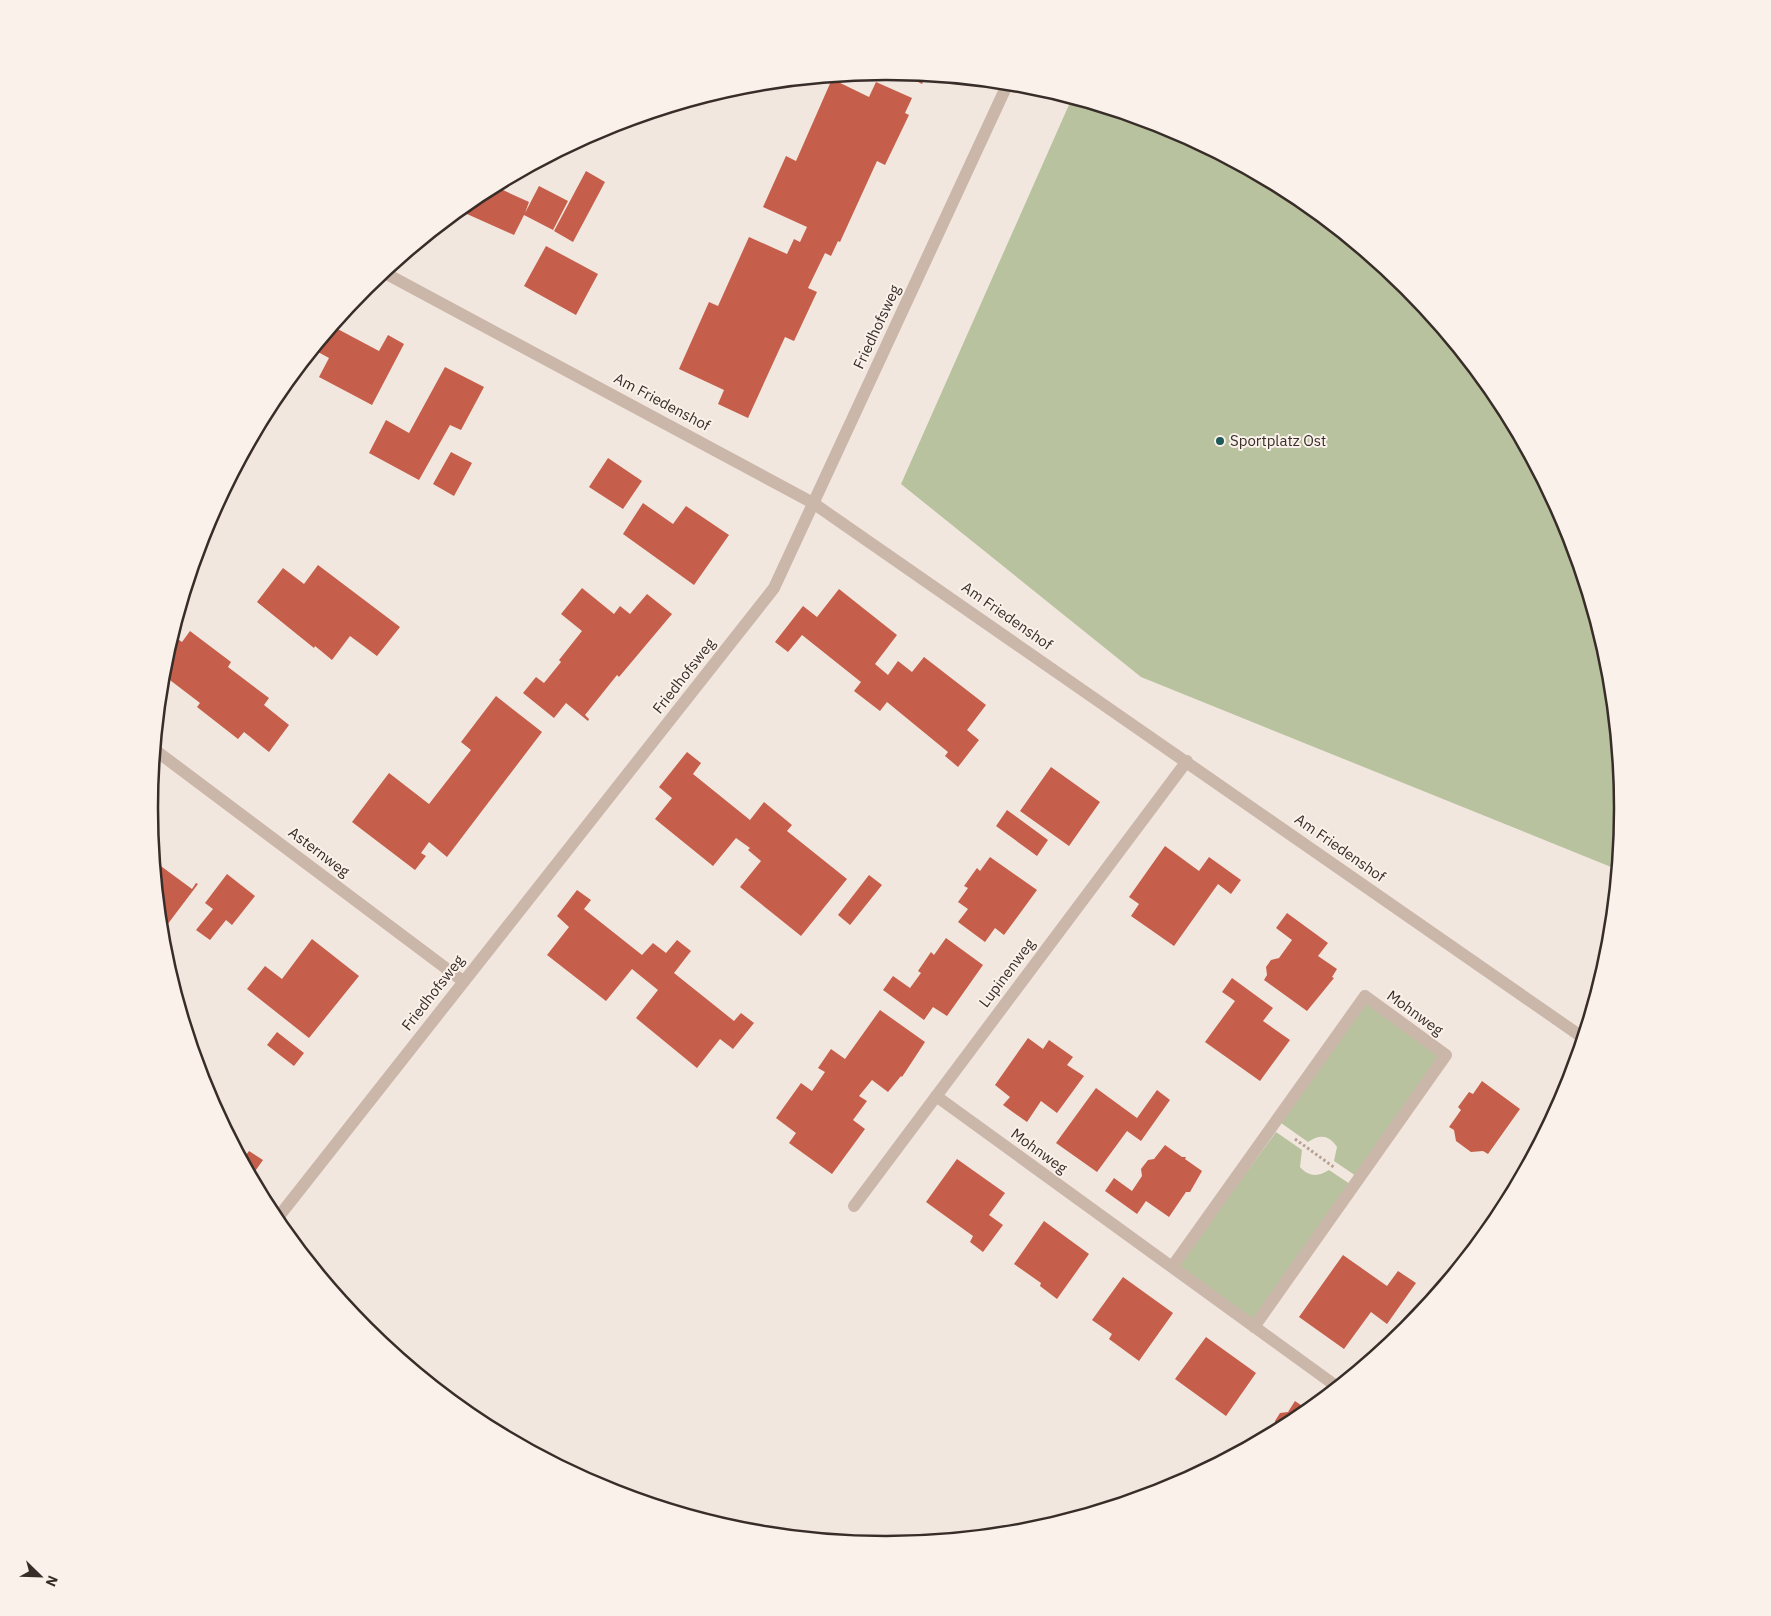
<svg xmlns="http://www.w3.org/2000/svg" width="1771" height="1616" font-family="'IBM Plex Sans',sans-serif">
  <rect width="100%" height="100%" fill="#f2e7de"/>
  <path fill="#b8c29e" d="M1072 98 1168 127 1295 196 1407 287 1498 399 1566 526 1608 665 1622 808 1616 869 1141 677 901 484Z
    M1367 1002 1440 1057 1356 1176 1334 1161 1337 1147C1329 1135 1320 1134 1308 1142L1281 1123Z
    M1276 1132 1302 1150 1300 1167C1309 1177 1318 1177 1329 1170L1350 1184 1253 1319 1178 1266Z"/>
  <path fill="#c55e4a" d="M898 72 926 75 922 84Z
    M832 79 869 97 876 82 912 98 905 113 909 115 885 165 877 161 840 242 838 241 831 256 825 253 808 288 817 292 794 341 785 337 748 418 718 404 724 390 679 369 709 302 718 306 749 237 787 254 794 239 800 242 807 227 763 207 786 156 796 161Z
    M586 171 605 182 573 242 554 231Z
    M494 186 529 202 525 213 539 186 568 201 553 230 524 215 514 235 458 210 476 195Z
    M546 246 598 274 576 315 524 286Z
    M332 326 379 351 388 335 404 344 372 405 319 377 329 358 318 352Z
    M445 367 484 387 461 430 450 425 419 480 369 453 386 420 409 433Z
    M451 452 472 463 454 496 433 484Z
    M608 458 642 481 623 509 589 487Z
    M643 503 673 524 686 506 729 535 694 585 623 534Z
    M318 565 400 627 377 656 350 636 332 660 315 646 314 648 257 602 283 568 304 584Z
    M582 588 614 614 620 606 630 614 647 594 672 614 619 677 617 675 585 715 589 719 588 721 566 703 554 718 523 693 536 677 544 683 561 662 559 660 582 631 561 614Z
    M839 589 897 635 875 664 888 675 898 661 912 672 924 657 986 705 967 730 979 740 958 767 945 756 948 752 887 702 880 711 854 691 861 682 802 635 788 652 775 642 803 606 817 617Z
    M190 631 231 662 228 667 269 698 264 705 289 725 269 752 244 732 238 739 197 707 200 703 162 674 172 635 182 642Z
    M496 696 542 732 447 857 429 842 421 853 426 856 415 870 352 822 389 773 429 804 471 750 461 742Z
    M687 752 701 763 693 774 750 820 764 802 792 825 787 831 847 879 801 936 740 887 761 861 748 850 750 848 736 838 713 866 655 819 672 798 659 787Z
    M1051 767 1100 802 1069 846 1020 811Z
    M1007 810 1048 840 1037 856 996 826Z
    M1165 846 1199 871 1209 857 1241 880 1231 894 1218 884 1174 946 1131 916 1139 904 1129 897Z
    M990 857 1037 890 1004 935 995 928 985 942 958 922 968 909 958 902 968 888 964 886 977 868 980 871Z
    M154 861 192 889 196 883 198 884 161 933Z
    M227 874 255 896 232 925 226 920 210 940 196 930 213 909 205 903Z
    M869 875 882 885 850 925 838 915Z
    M577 890 591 900 584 909 642 955 653 943 666 953 677 940 691 951 674 973 734 1021 741 1013 754 1023 733 1049 720 1039 697 1068 636 1018 658 990 632 969 606 1001 547 955 569 927 557 916Z
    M1287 913 1328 943 1318 956 1337 969 1332 977 1334 978 1307 1011 1264 980 1267 975 1266 967 1271 960 1279 958 1292 940 1276 928Z
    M946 938 983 965 947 1016 933 1007 924 1020 883 990 893 976 910 988 921 973 918 971 931 952 934 955Z
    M312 939 359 976 309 1038 247 989 265 966 282 979Z
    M1232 978 1273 1008 1263 1021 1290 1040 1260 1081 1205 1042 1235 1001 1222 992Z
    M880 1010 925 1042 902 1077 901 1076 888 1092 872 1080 859 1096 867 1101 853 1120 865 1129 832 1174 789 1143 796 1133 776 1118 801 1083 812 1091 825 1072 818 1068 831 1049 845 1059Z
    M277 1032 304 1053 294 1066 267 1045Z
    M1028 1038 1043 1049 1049 1040 1073 1057 1067 1065 1084 1076 1057 1113 1041 1101 1027 1122 1003 1105 1010 1097 995 1085Z
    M1482 1081 1520 1109 1488 1154 1483 1151 1471 1152 1456 1141 1454 1130 1449 1127 1461 1110 1458 1107 1469 1092 1473 1094Z
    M1096 1088 1137 1118 1157 1090 1170 1100 1141 1141 1127 1131 1097 1172 1056 1143Z
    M1165 1145 1182 1157H1186L1185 1159 1202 1171 1190 1192H1186L1169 1217 1146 1201 1137 1214 1105 1191 1114 1178 1132 1191 1142 1176 1141 1169 1148 1160 1154 1159Z
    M249 1151 263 1160 251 1177 242 1160Z
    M957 1159 1005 1193 989 1215 1003 1225 983 1252 970 1242 973 1236 926 1202Z
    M1044 1221 1089 1254 1057 1299 1040 1286 1041 1283 1014 1264Z
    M1343 1255 1387 1286 1398 1271 1416 1283 1387 1324 1371 1312 1344 1349 1299 1317Z
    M1123 1277 1173 1313 1139 1361 1109 1339 1112 1334 1092 1320Z
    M1206 1337 1256 1373 1226 1416 1175 1379Z
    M1295 1401 1308 1410 1295 1421 1275 1431V1421L1280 1413 1288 1412Z"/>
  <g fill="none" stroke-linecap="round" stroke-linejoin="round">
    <path stroke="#b7a094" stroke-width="3" stroke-dasharray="2.5 2.5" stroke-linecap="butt" d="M1295 1139 1335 1168"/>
    <path stroke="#cbb6aa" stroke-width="12" d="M383 272 813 503 1582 1037
      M155 750 463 981
      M936 1096 1336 1386
      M854 1206 1187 761
      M276 1220 774 588 1008 83
      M1172 1267 1365 996 1446 1055 1254 1327"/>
  </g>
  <circle fill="#1f5959" stroke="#faf2ea" stroke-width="2" cx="1220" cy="441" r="5"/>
  <g text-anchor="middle" stroke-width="4" stroke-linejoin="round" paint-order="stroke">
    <g font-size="15" fill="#382d29" stroke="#faf2ea">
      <text transform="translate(877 327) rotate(-65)" y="5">Friedhofsweg</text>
      <text transform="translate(662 402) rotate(28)" y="5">Am Friedenshof</text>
      <text transform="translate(1007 616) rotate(35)" y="5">Am Friedenshof</text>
      <text transform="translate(684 676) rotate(-52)" y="5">Friedhofsweg</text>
      <text transform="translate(1340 848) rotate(35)" y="5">Am Friedenshof</text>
      <text transform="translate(319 852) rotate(37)" y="5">Asternweg</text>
      <text transform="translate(1007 973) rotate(-53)" y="5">Lupinenweg</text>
      <text transform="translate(433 993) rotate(-52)" y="5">Friedhofsweg</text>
      <text transform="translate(1415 1013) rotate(36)" y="5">Mohnweg</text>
      <text transform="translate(1039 1151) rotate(36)" y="5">Mohnweg</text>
    </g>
    <g font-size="15" fill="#382d29" stroke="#faf2ea" text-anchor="start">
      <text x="1230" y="446">Sportplatz Ost</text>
    </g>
  </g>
  <path d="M0 0H1771V1616H0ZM158 808a728 728 0 1 1 1456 0a728 728 0 1 1-1456 0Z" fill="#faf2ea" fill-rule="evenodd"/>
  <path fill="none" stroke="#382d29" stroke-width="2.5" d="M158 808a728 728 0 1 1 1456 0a728 728 0 1 1-1456 0Z"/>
  <g transform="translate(40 1576) rotate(113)" stroke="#faf2ea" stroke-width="4" paint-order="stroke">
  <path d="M0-4L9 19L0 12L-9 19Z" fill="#382d29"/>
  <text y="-8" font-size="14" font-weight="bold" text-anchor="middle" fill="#382d29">N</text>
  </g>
</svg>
